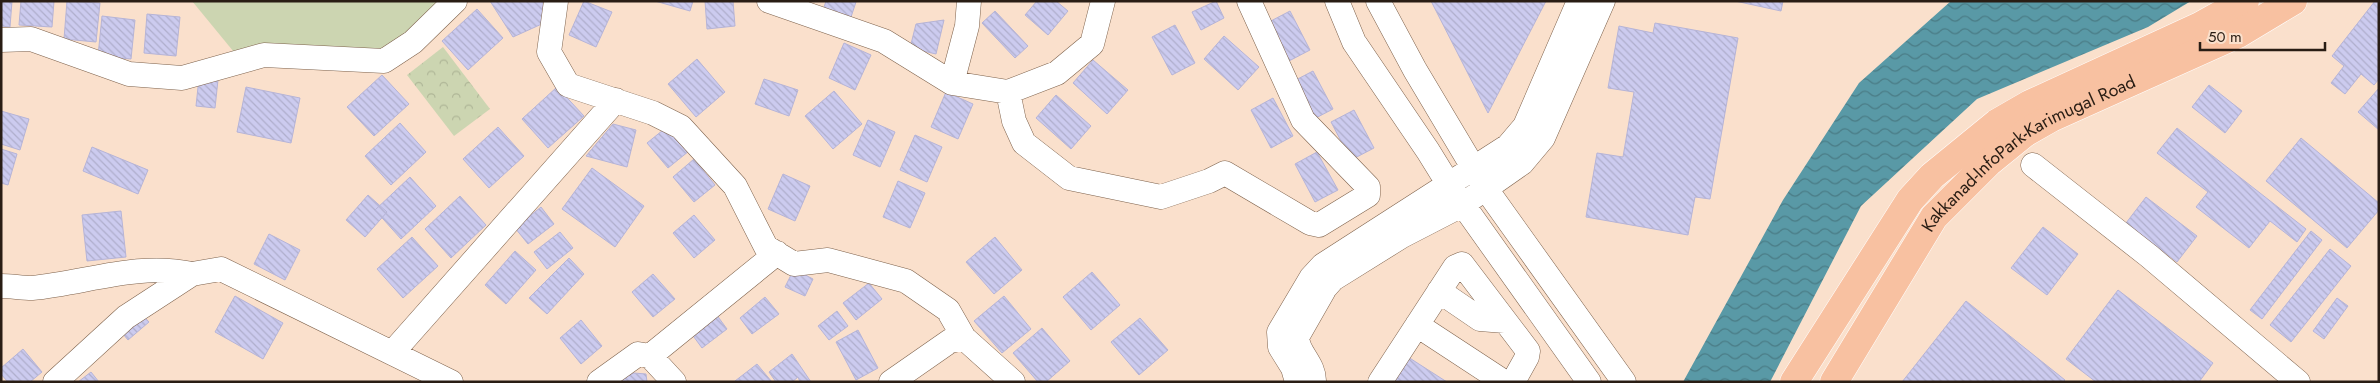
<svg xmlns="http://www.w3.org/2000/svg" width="2380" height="383" font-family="Jost,sans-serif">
  <defs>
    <pattern id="forest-crowns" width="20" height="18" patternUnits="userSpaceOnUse" patternTransform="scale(1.25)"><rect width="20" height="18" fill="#ccd5b1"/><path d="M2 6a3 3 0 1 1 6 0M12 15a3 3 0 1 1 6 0" fill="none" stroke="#afb697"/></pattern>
    <pattern id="water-waves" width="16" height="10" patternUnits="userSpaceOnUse" patternTransform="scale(1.25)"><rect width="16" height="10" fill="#5999a6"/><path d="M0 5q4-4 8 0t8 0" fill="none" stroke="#4a7c86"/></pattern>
    <pattern id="building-back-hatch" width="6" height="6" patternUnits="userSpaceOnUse" patternTransform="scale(1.25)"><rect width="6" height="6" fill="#cccbef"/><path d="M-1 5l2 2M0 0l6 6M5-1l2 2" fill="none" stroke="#afaecc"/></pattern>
  </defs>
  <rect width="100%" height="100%" fill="#fae0cc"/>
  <path fill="#ccd5b1" d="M192 1H445L385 55 238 57Z"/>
  <path fill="url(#forest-crowns)" d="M443 47 490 109 454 136 407 75Z"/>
  <path fill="url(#water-waves)" d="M1951 1H2191L2148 27 1977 99 1861 206 1770 382H1683L1783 200 1859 83Z"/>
  <path fill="url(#building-back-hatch)" stroke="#b6b4d7" d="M1 1H12L10 27 1 26Z
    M21 1H54L52 27 19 25Z
    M67 1 100 3 96 42 64 39Z
    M490 1H545L544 23 513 37Z
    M584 1 612 12 596 47 569 35Z
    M655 1H693L690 11Z
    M705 1H733L735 26 707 29Z
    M826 1 856 2 848 26 821 17Z
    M1037 1H1056L1068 11 1048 35 1025 15Z
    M1216 1 1224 18 1201 30 1192 12Z
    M1431 1H1546L1488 113Z
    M1735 1H1783L1781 11Z
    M2375 1H2379V79L2374 85 2361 74 2345 94 2331 83 2344 66 2332 56Z
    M477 9 503 38 468 70 442 41Z
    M995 11 1028 46 1015 58 982 23Z
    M1290 11 1310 50 1287 62 1267 23Z
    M147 14 180 17 176 56 144 53Z
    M102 16 135 20 131 59 98 56Z
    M944 20 936 54 910 48 916 24Z
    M1655 23 1738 38 1710 199 1695 197 1688 235 1586 217 1597 153 1623 157 1634 92 1608 88 1619 26 1653 33Z
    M1175 25 1195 63 1172 75 1152 37Z
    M1224 36 1259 67 1238 90 1204 59Z
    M844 43 871 55 855 90 829 78Z
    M697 59 725 92 696 117 668 84Z
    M1093 60 1128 90 1107 114 1073 83Z
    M1313 71 1333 109 1310 121 1290 83Z
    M382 75 409 104 374 136 347 107Z
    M199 78 218 80 215 108 196 106Z
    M764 79 798 90 789 116 755 104Z
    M2209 85 2242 111 2225 133 2192 107Z
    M246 87 300 98 291 143 237 132Z
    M557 87 584 116 548 148 522 119Z
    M2379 88V130L2358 112Z
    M834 91 862 124 833 149 805 116Z
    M946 92 973 104 958 139 931 127Z
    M1056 95 1091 126 1071 149 1036 118Z
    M1273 98 1293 136 1271 148 1251 110Z
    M1354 110 1374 148 1351 160 1331 122Z
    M1 111 29 119 20 150 1 144Z
    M868 120 895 132 880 167 853 155Z
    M400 123 426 152 391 185 365 156Z
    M613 124 636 130 627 167 586 156Z
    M668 126 689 151 668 168 647 143Z
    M498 127 524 156 489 188 463 159Z
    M2177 128 2306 229 2297 242 2270 221 2249 248 2196 207 2208 192 2157 153Z
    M915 135 942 147 927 182 900 170Z
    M2301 138 2379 203V210L2347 248 2266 181Z
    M92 147 148 170 138 194 83 171Z
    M1 149 17 154 8 185 1 183Z
    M1317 152 1338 190 1315 202 1295 164Z
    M694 159 715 185 694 202 673 177Z
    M592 168 644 206 615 247 562 209Z
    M783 174 810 186 795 221 768 209Z
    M410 177 436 206 401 239 375 210Z
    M898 181 925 193 910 228 883 217Z
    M368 195 387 212 365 237 346 220Z
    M460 196 486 225 451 258 425 229Z
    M2146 197 2197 236 2177 262 2126 223Z
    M541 207 554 224 528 244 515 228Z
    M121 211 126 257 87 261 82 215Z
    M694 215 715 240 694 258 673 233Z
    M2043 227 2078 254 2047 295 2011 268Z
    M2311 231 2322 240 2262 319 2250 310Z
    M560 232 573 248 547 269 534 252Z
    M269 234 300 250 285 280 254 264Z
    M412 237 438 266 403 298 377 269Z
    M995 237 1022 270 994 294 966 262Z
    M2330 249 2351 266 2291 342 2270 325Z
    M515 251 536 270 506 304 485 285Z
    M569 258 584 274 547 314 529 298Z
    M794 269 813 279 805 296 785 287Z
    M1092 272 1120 305 1091 330 1063 297Z
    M653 274 675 299 653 317 632 292Z
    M869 283 882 299 856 320 843 303Z
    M2118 290 2213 363 2199 382H2096L2066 359Z
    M235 296 283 323 263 359 215 332Z
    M1004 296 1031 329 1002 353 974 321Z
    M765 297 779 314 752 334 740 318Z
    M2337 298 2348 306 2324 339 2313 331Z
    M1966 301 2065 380 2063 382H1902Z
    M134 306 149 322 128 340 114 323Z
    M837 311 848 326 829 340 818 326Z
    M716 314 727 329 702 348 691 333Z
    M1140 318 1168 350 1139 375 1111 342Z
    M581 320 602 346 581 364 560 338Z
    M1042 328 1070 361 1046 382H1038L1013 353Z
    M858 330 878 368 856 380 836 342Z
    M23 349 42 372 30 382 7 381 1 374V368Z
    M792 354 811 382H800L798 377 792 382H776L769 372Z
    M1408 357 1447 382H1394Z
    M757 364 772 382H735V381Z
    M91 372 99 382H78Z
    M634 373 646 374 647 382H614Z"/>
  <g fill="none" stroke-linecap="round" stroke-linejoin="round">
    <defs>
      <path id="minor" d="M556 1 549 52 568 85 653 113 681 127 735 186 766 247 794 264 828 260 906 281 948 310 964 338
        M769 1 884 41 952 83 1008 92 1057 73 1092 44 1103 1
        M1337 1 1354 42 1428 151 1449 185 1589 382
        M1378 1 1415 70 1486 189 1624 382
        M1 40 31 39 129 74 182 78 264 55 384 61 413 42 455 1
        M952 83 967 26 969 1
        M1008 92 1014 121 1024 143 1069 178 1161 197 1209 181 1225 173 1310 223 1319 225 1368 195V187L1303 120 1249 1
        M2033 165 2149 256 2298 382
        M1 286C11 286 22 288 32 288 86 283 137 262 192 274
        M1439 291 1480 319 1505 321
        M1417 325 1504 382
        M392 353 616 100
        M650 356 777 253
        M55 382 126 317 192 274 221 269 451 382
        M599 382 638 354 650 356 674 382
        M891 382 950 341 964 338 1013 382
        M1297 382 1293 368 1280 347 1279 332 1311 278 1323 265 1508 146 1525 126 1579 1
        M1314 382C1315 364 1297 353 1297 337L1325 288 1333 279 1402 236 1462 205 1522 163 1543 138 1603 1
        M1380 382 1455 267 1462 264 1528 351 1527 357 1513 382"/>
      <g id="major">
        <path d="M1794 382 1910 200 1932 176 1997 123 2030 104 2200 26 2245 1"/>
        <path id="s1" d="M1834 382 1934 217 1988 163 2025 133 2051 118 2238 34 2293 1"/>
      </g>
    </defs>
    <use href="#minor" stroke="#7e624c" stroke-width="25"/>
    <use href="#major" stroke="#fff" stroke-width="29"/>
    <use href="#minor" stroke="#fff" stroke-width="24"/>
    <use href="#major" stroke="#f8c1a1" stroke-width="28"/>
  </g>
  <g text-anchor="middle" stroke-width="5" stroke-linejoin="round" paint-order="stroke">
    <g font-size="18" fill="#291d14" stroke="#fae0cc">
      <text dy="6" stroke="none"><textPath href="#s1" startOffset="308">Kakkanad-InfoPark-Karimugal Road</textPath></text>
    </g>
  </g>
  <rect width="2380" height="383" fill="none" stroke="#291d14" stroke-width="5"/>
  <path d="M2200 42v8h125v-8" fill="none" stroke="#291d14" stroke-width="2.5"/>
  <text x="2208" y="42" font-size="15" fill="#291d14" stroke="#fae0cc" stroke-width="4" paint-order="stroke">50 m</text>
</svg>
